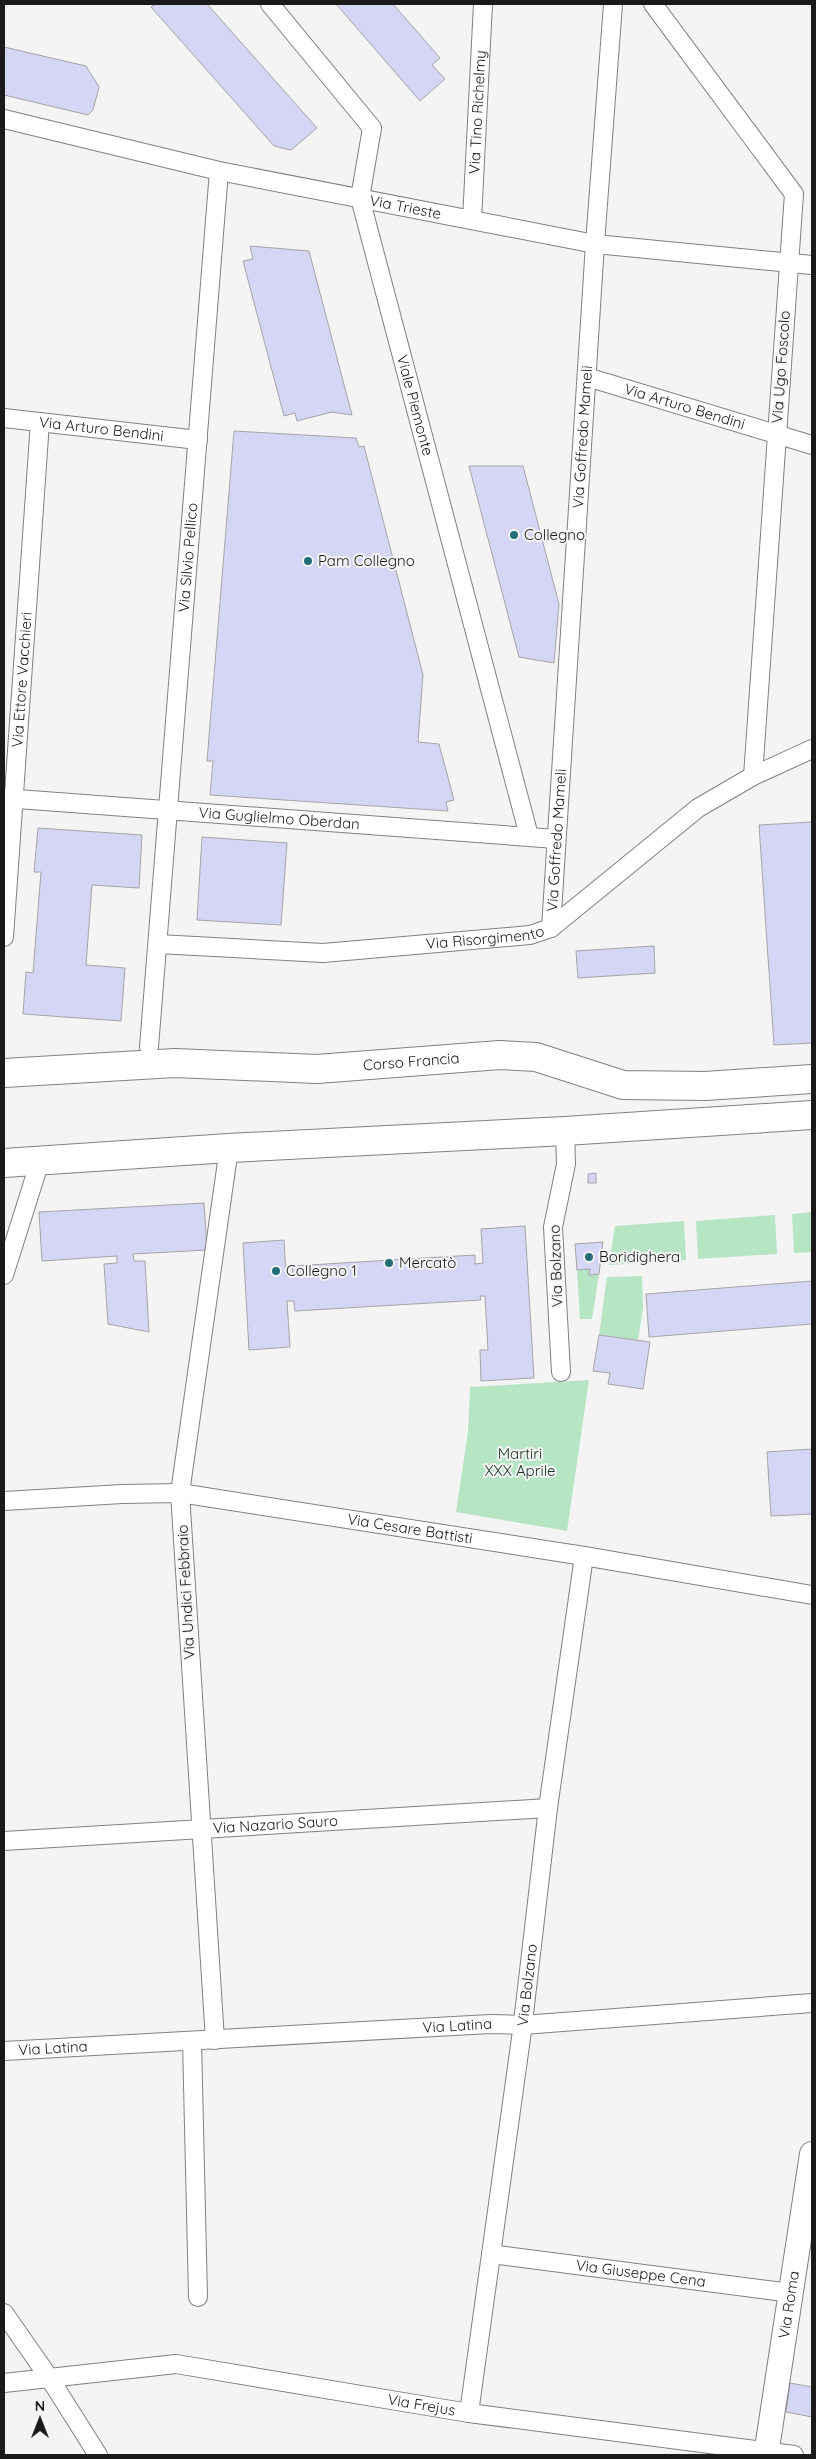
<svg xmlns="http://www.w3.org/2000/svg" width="816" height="2459" font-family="Quicksand,sans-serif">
  <rect width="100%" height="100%" fill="#f4f4f5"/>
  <path fill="#b6e5c3" d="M812 1212V1252L794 1253 792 1214Z
    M775 1215 777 1254 698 1259 696 1221Z
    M684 1221 686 1260 609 1265 615 1226Z
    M590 1269 589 1275 599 1274 592 1319H580L577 1270Z
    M642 1276 643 1308 638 1340 599 1335 607 1277Z
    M589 1380 567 1531 456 1512 468 1432 470 1387Z"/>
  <path fill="#d5d5f5" stroke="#a5a5a6" d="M155 4H207L317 128 291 150 274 146 151 7Z
    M336 4H393L440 58 432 65 445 79 420 101Z
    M4 47 86 66 99 87 93 110 88 115 4 95Z
    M250 246 309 251 352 415 332 412 297 421 295 413 284 416 243 261 253 259Z
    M234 431 356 438 359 447 364 446 423 675 418 742 439 744 454 800 446 802 448 811 210 795 213 761H207Z
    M469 466H523L559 604 554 663 519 657Z
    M812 822V1043L774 1045 759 825Z
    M38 828 142 835 139 888 92 885 86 965 125 968 121 1021 23 1014 26 972 33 973 41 872H34Z
    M202 837 287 843 281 925 197 920Z
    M654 946 655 973 578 978 576 951Z
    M596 1173V1183H588V1174Z
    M204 1203 207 1250 133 1254 134 1261H145L149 1332 108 1324 104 1264 117 1263V1256L42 1261 39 1212Z
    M525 1226 534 1378 481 1381 480 1350H488L485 1296H480L481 1300 295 1311 294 1301H287L290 1347 249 1350 243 1243 284 1240 286 1276H293L292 1266 475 1255V1264L483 1263 481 1229Z
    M603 1242 599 1274 589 1275 590 1269 577 1270 575 1244Z
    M812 1281V1324L649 1337 646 1294Z
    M599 1335 650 1342 643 1389 608 1384 610 1373 593 1371Z
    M812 1449V1514L771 1516 767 1452Z
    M790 2383 812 2387V2417L786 2412Z"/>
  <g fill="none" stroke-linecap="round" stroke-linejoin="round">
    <defs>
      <g id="street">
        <path id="s1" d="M270 4 372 128 360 198 529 836"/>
        <path d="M653 4 794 194 753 776"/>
        <path id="s2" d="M4 119 219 171 595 244 812 265"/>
        <path id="s3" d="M472 220 483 4"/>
        <path id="s4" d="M587 377 812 445"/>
        <path id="s5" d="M4 418 198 440"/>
        <path id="s6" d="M4 798 556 839"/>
        <path id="s7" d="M551 928 595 244 613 4"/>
        <path id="s8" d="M4 937 40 422"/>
        <path id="s9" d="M158 944 323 953 530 935 551 928 698 808 753 776 812 749"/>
        <path id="s10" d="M149 1047 219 171"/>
        <path d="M4 1275 40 1161"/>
        <path d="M561 1372 553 1227 566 1164 565 1131"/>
        <path id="s11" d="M4 1501 122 1494 180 1493 584 1556 812 1595"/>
        <path id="s12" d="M4 1841 548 1808"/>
        <path d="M215 2040 180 1493 229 1148"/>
        <path d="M192 2041 198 2297"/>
        <path id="s13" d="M4 2051 490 2024 523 2025 812 2003"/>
        <path id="s14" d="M491 2254 791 2293"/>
        <path d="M4 2313 50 2379 98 2455"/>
        <path id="s15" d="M4 2383 176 2364 469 2413 794 2455"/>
        <path id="s16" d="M469 2413 522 2031 548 1808 584 1556"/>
      </g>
      <g id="secondary">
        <path id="s17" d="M766 2455 812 2154"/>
      </g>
      <g id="primary">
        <path id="s18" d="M4 1073 175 1063 317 1069 500 1055 536 1057 623 1085 705 1086 812 1079"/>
        <path d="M4 1163 229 1148 565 1131 812 1115"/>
      </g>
    </defs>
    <use href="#street" stroke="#808081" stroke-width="20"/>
    <use href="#secondary" stroke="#808081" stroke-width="26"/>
    <use href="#primary" stroke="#808081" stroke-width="30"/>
    <use href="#street" stroke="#fff" stroke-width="18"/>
    <use href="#secondary" stroke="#fff" stroke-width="24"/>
    <use href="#primary" stroke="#fff" stroke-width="28"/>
  </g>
  <g fill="#256d79" stroke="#f4f4f5" stroke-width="2">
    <circle cx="514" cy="535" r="5"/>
    <circle cx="308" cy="561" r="5"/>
    <circle cx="589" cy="1257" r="5"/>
    <circle cx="389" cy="1263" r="5"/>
    <circle cx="276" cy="1271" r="5"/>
  </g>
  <g text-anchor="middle" stroke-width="4" stroke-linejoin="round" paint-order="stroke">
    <g font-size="15" fill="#1a1a1a" stroke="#f4f4f5">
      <text dy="5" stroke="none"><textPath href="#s3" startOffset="108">Via Tino Richelmy</textPath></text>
      <text dy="5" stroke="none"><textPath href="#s2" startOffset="411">Via Trieste</textPath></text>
      <text transform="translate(781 367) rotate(-86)" y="5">Via Ugo Foscolo</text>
      <text dy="5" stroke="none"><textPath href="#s1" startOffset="446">Viale Piemonte</textPath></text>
      <text dy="5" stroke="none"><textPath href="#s4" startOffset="102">Via Arturo Bendini</textPath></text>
      <text dy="5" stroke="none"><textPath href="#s5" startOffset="98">Via Arturo Bendini</textPath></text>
      <text dy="5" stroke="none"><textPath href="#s7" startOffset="492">Via Goffredo Mameli</textPath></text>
      <text dy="5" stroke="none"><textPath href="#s10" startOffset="491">Via Silvio Pellico</textPath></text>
      <text dy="5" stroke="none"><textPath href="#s8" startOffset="258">Via Ettore Vacchieri</textPath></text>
      <text dy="5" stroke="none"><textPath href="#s6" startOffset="276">Via Guglielmo Oberdan</textPath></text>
      <text dy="5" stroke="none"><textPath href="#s7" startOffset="88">Via Goffredo Mameli</textPath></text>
      <text dy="5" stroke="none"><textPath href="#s9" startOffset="328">Via Risorgimento</textPath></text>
      <text dy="5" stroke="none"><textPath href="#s18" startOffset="408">Corso Francia</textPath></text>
      <text transform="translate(556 1266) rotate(-92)" y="5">Via Bolzano</text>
      <text dy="5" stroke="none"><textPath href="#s11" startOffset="409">Via Cesare Battisti</textPath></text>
      <text transform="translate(186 1592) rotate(-93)" y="5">Via Undici Febbraio</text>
      <text dy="5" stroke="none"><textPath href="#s12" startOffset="272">Via Nazario Sauro</textPath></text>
      <text dy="5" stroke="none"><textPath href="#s16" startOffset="432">Via Bolzano</textPath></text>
      <text dy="5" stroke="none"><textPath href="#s13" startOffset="454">Via Latina</textPath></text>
      <text dy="5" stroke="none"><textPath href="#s13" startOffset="49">Via Latina</textPath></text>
      <text dy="5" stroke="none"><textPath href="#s14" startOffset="151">Via Giuseppe Cena</textPath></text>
      <text dy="5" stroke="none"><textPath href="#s17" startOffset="152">Via Roma</textPath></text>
      <text dy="5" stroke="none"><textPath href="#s15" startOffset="422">Via Frejus</textPath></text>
    </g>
    <g font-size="15" fill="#1a1a1a" stroke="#f4f4f5" text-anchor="start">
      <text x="524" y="540">Collegno</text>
      <text x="318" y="566">Pam Collegno</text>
      <text x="599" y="1262">Boridighera</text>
      <text x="399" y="1268">Mercatò</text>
      <text x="286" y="1276">Collegno 1</text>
    </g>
    <g font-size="15" fill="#0e311b" stroke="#f4f4f5">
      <text x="520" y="1459">Martiri<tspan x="520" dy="17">XXX Aprile</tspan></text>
    </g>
  </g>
  <rect width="816" height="2459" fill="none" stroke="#1a1a1a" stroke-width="10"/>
  <g transform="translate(40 2419)" stroke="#f4f4f5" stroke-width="4" paint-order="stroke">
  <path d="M0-4L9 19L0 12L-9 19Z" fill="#1a1a1a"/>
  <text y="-8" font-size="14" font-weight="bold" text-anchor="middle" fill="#1a1a1a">N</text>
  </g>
</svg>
